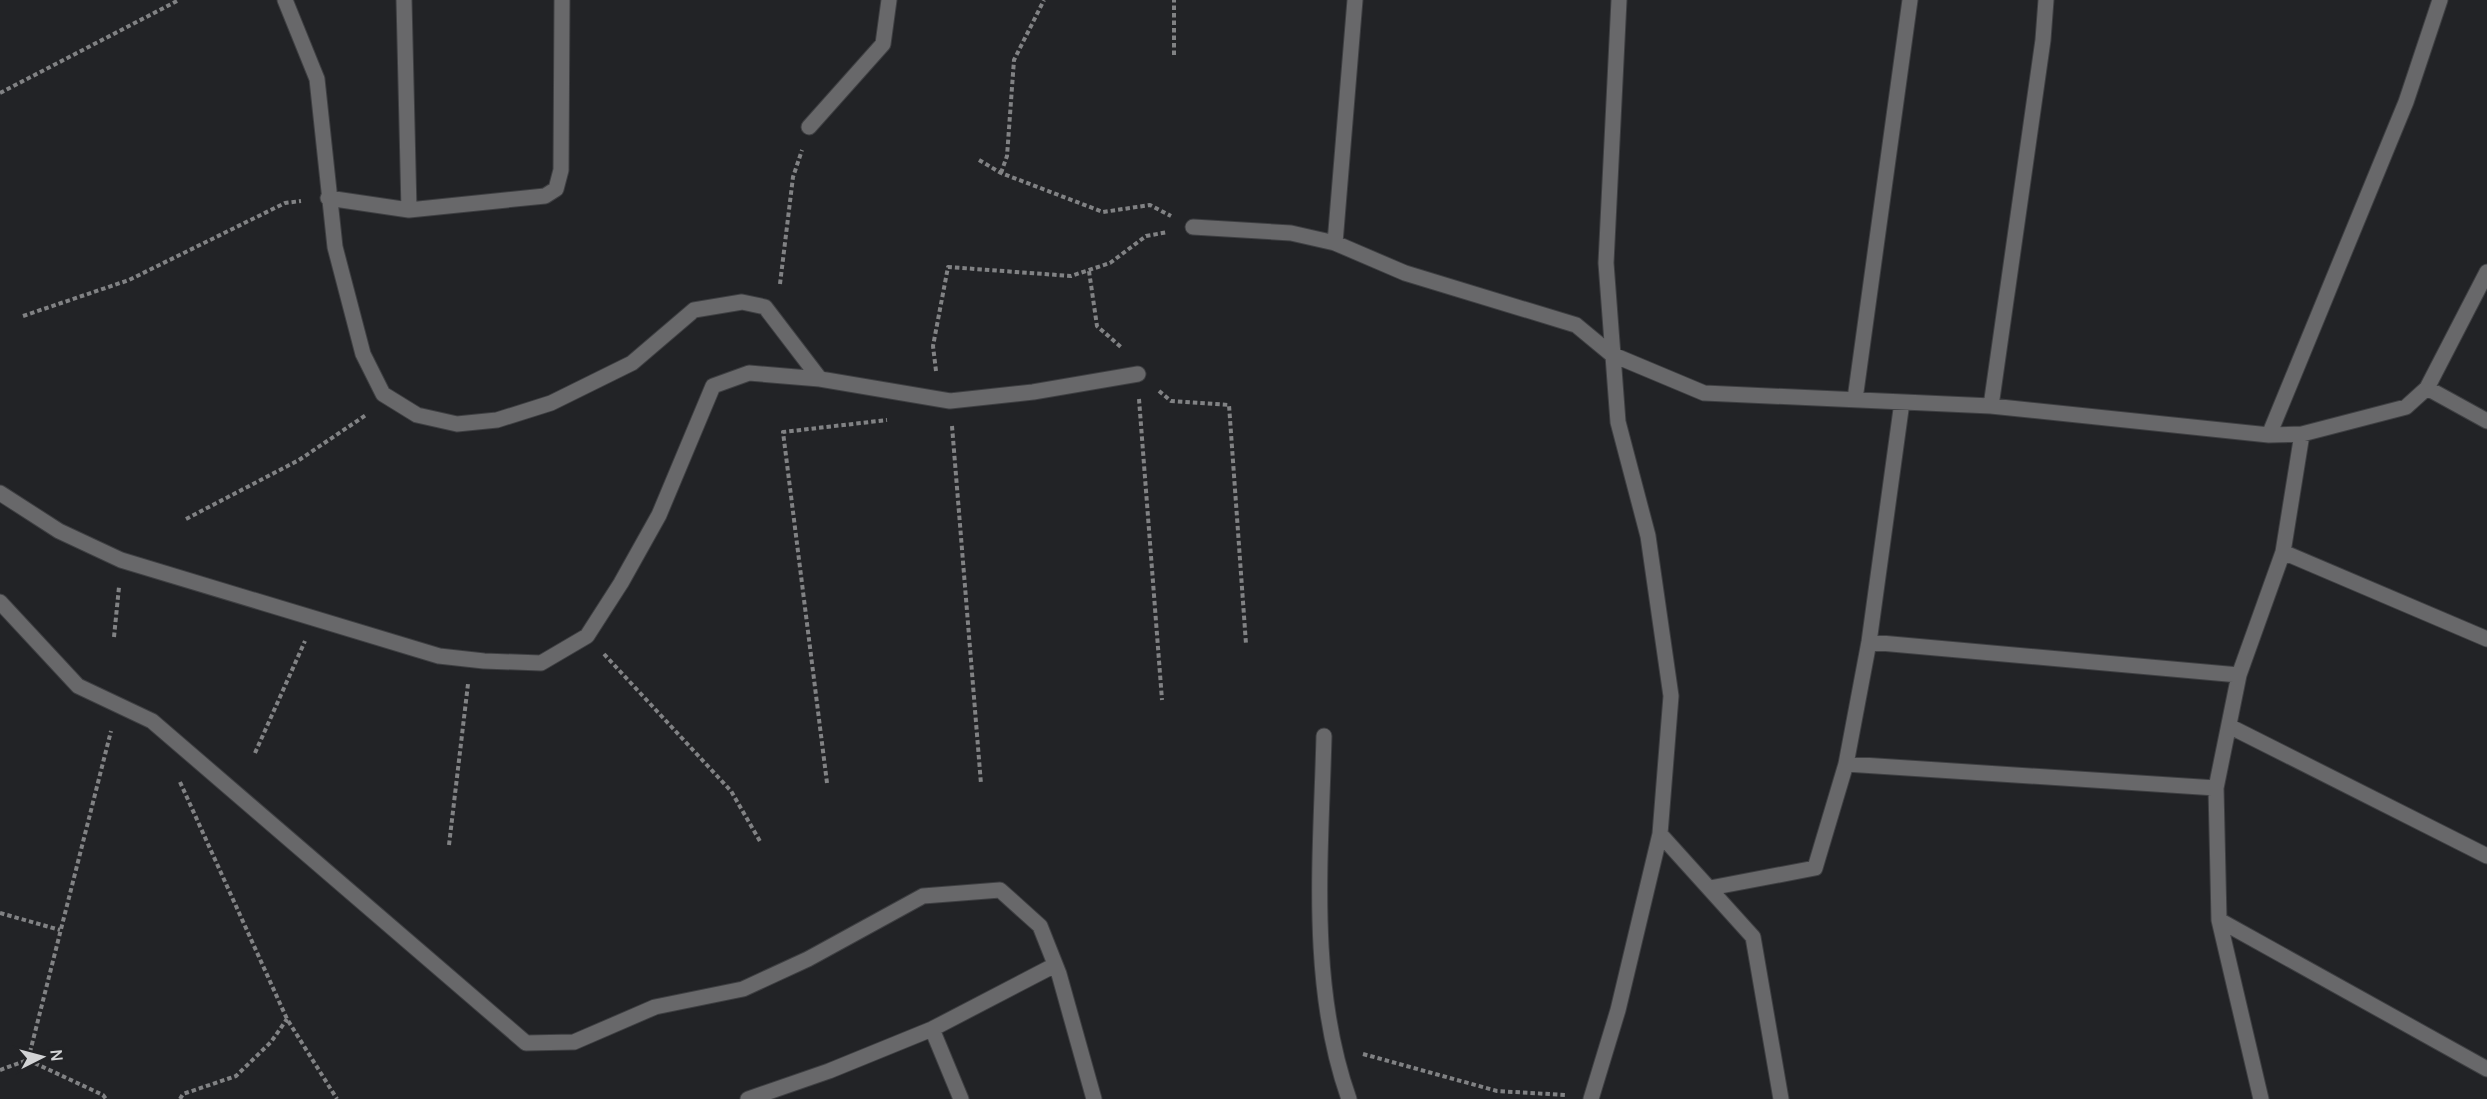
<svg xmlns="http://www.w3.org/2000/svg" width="2487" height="1099" font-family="Manrope,sans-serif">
  <rect width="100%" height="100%" fill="#222326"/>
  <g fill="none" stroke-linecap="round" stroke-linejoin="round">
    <defs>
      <path id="minor" d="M285 0 317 79 335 247 363 354 383 394 417 415 457 424 497 420 551 403 632 363 694 310 742 302 765 307 820 379 950 401 1033 392 1138 374
        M404 0 409 210
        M1619 0 1606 263 1618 422 1648 536 1671 696 1660 834 1753 937 1781 1099
        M809 127 883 44 889 0
        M328 198 409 210 545 196 556 189 561 170 562 0
        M1193 227 1291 233 1335 243 1405 273 1576 325 1611 354 1704 393 1991 406 2269 435 2302 434 2406 407 2427 388 2487 272
        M1335 243 1355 0
        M2427 388 2487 421
        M1855 399 1910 0
        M1991 406 2043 40 2046 0
        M2269 435 2406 102 2440 0
        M0 493 59 531 121 560 439 656 484 661 541 663 587 636 621 583 659 515 713 386 749 373 820 379
        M2283 552 2487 639
        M0 602 78 686 152 721 526 1043 574 1042 655 1007 743 989 808 959 923 896 1000 890 1040 926 1059 974 1094 1099
        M1869 642 2239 675
        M2229 726 2487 856
        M1324 736C1321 856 1308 984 1349 1099
        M1846 764 2216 788
        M1710 888 1815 868 1846 764 1869 642 1902 402
        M2219 920 2487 1069
        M932 1029 961 1099
        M748 1099 829 1071 932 1029 1055 965
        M1591 1099 1618 1010 1660 834
        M2261 1099 2219 920 2216 788 2239 675 2283 552 2302 434"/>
    </defs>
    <use href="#minor" stroke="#3e3f42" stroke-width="17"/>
    <path stroke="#818284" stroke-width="4" stroke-dasharray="4.5 3" stroke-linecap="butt" d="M1174 55V0
      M0 93 179 0
      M979 160 1001 173 1103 212 1150 205 1171 216
      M1001 173 1007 156 1014 60 1044 0
      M1089 271 1097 326 1122 348
      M780 284 793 177 802 150
      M23 316 129 280 285 203 301 201
      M936 371 933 346 948 267 1071 276 1110 263 1146 236 1168 232
      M1159 391 1171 401 1229 405 1246 644
      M1139 399 1162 700
      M952 426 981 784
      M186 519 299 460 366 415
      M114 637 119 587
      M604 654 731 791 761 843
      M255 753 305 641
      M180 782 287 1019 337 1099
      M827 783 783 432 887 420
      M449 845 468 684
      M0 913 60 930
      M1363 1054 1497 1091 1566 1095
      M28 1060 103 1095 106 1099
      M0 1070 28 1060 111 731
      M180 1099 183 1094 236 1076 271 1042 287 1019"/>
    <use href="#minor" stroke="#68686a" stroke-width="15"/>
  </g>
  <g transform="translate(42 1057) rotate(84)" stroke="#222326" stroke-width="4.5" paint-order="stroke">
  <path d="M0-4.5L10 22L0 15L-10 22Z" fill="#d2d3d5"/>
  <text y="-9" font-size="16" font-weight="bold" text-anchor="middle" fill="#d2d3d5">N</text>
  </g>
</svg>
